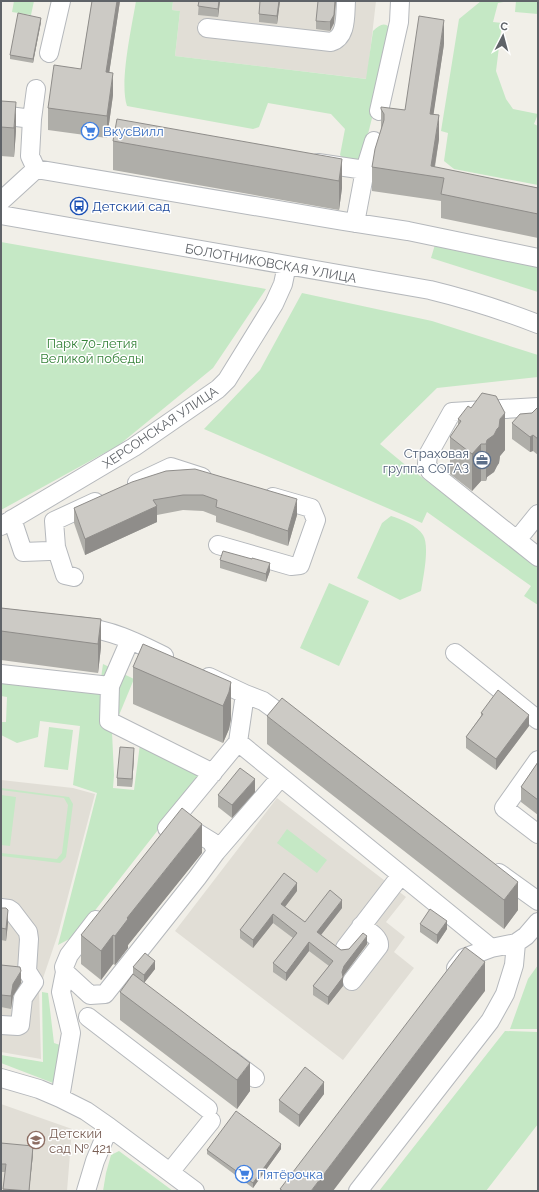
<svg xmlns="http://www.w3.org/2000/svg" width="539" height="1192" font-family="Raleway,sans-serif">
  <rect width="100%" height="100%" fill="#f1efe8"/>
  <path fill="#e1ded6" d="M173 1H376L367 79 175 56 180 11 172 10Z
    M1 780 73 788 95 794 58 934 39 990 41 1059 1 1052Z
    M277 798 406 897 386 922 405 937 394 952 414 968 343 1060 175 931Z
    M1 1104 72 1129 67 1191H1Z"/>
  <path fill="#c5e8c5" d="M14 1H34L31 15 12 12Z
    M136 1H173L172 10 180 11 175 56 366 79 373 31C382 22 388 22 393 34L362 158 357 160 343 158 340 155 345 129 331 114 268 103 259 127 253 129 127 106C119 83 132 26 136 1Z
    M481 1H509L498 3 493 22 502 23 496 71 506 99 513 109 538 114 534 124 538 126V185L454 169 444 161 448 133 441 131 459 19Z
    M516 1H538V14L515 12Z
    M440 228 538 250V292L431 258Z
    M1 242 266 289 213 368 119 445 1 510Z
    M302 293 432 321 538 355V377L437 388 380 444 403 463 538 566V605L524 596 531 586 427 512 422 523 204 429 260 370Z
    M391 516C401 519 418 526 423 535 430 546 423 578 421 591L400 600 357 578 382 523Z
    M329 583 369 601 339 666 300 648Z
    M103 664 134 679 112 732 114 775 113 788 134 790 140 744 201 775 75 936 58 945 97 793 73 785 80 726 40 721 38 737 17 743 1 735V722H6L7 697 1 696V665L101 678Z
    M49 727 73 730 68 770 44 767Z
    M1 788 69 797 73 804 66 857 60 863 1 856V853L57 859 62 853 68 805 64 798 1 790Z
    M1 795 16 797 10 846 1 845Z
    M287 829 327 860 317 873 277 843Z
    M538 965V1029H510L528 979Z
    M42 992 48 993 54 1043 60 1045 57 1079 53 1083 1 1063V1055L43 1062Z
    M505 1031 538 1032V1124L486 1191H379Z
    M119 1151 173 1191H103L106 1173 111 1155Z"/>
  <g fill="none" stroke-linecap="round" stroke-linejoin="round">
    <defs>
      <path id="minor" d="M207 28 331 42C347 37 345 16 346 1
        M49 53 61 1
        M379 111 399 22 400 1
        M1 115 32 119 30 156 36 169 343 221 408 231 538 258
        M32 119 36 89
        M318 163 365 170
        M1 201 36 169
        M1 215 430 290C467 299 502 310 538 324
        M355 223 365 170 374 141
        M538 407 452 412 428 455 427 464 430 471 538 557
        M137 483 171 467 202 477
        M12 519 23 552 49 551 56 547
        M1 526 134 447 218 389 227 380 274 304 283 284 287 265
        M517 540 538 514
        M218 545 291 566 300 565 316 520 311 508 273 497
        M74 577 65 575 56 547 54 521 95 502
        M77 626C112 630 134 641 164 656
        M130 640 110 686 109 721 213 773
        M455 653 538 720
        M1 674 110 686
        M245 694 263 701 292 722
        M238 742 491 948
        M538 760 504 808 538 834
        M167 828 238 742 245 694 209 677
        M216 852 281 777
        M499 873 538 901
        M1 908 9 909 12 911 28 932 29 939 27 971 34 982 23 998 20 1025 18 1026 1 1025
        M345 948 401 875
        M456 968 464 958 491 948 516 943 526 936 538 922
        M65 972 90 995 105 994 197 878 216 852 212 842 181 823
        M352 981 379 946C380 937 368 931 361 926
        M88 1017 208 1109
        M230 1059 255 1078
        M1 1078 39 1089 60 1098 86 1111 109 1127 195 1191
        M60 1098 71 1033 61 992 65 972 64 967 69 955 96 920
        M170 1172 211 1121
        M86 1191 95 1161 109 1127
        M358 1191 490 1021 505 994 514 965 516 943"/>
    </defs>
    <use href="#minor" stroke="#b5b8bc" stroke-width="20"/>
    <use href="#minor" stroke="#fff" stroke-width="18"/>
  </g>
  <path fill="#afaea9" d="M92 1H120L109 73 113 95 107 138 48 130V108L81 69Z
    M199 1H220L218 17 198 15Z
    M280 1 277 24 259 22V14Z
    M316 21 334 23 330 31 316 29Z
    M41 22 33 63 10 59V55Z
    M444 44 433 115 439 139 435 167 538 188V238L441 218V201L372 191V167L381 131V109L405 110Z
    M1 101 16 131 14 157 1 156Z
    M113 141 342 159V188L339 210 113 170Z
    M538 407V455L533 451 530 452 512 439V423L532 413Z
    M458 419 505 450 500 456 499 463 497 466 494 472 487 477 486 481H481L472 491 450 474V437L458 425Z
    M166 471 297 515 288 546 216 522V516L203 511 183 510 157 515V522L85 555 74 523V508Z
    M220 560 270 571 266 582 220 568Z
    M1 608 101 619V647L98 673 1 660Z
    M133 667 231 682V719L229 729 223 743 133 704Z
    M481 713 529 726 496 770 466 748V737L481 716Z
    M267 716 518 910 504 929 267 744Z
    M134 756 132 787 117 786V778Z
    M538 762V815L521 802V787Z
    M255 792 232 818 218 807V795Z
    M202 853 128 945V948L115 965 113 964 101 980 81 964V935Z
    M297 891 285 907 305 922 342 908 321 935 341 950 349 949 367 944 344 975 343 977V986L328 1005 313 995V986L329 966 309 951 286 981 273 972V963L293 938 273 923 253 948 240 938V930Z
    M1 908 8 923 6 941 1 940Z
    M420 924 447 929 437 944 420 932Z
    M1 965 21 983 13 996 11 1009 1 1007Z
    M133 967 155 969 144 983 250 1091 237 1109 120 1020V992L133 975Z
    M324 1094 299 1127 279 1112V1100Z
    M1 1143 33 1154 29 1191H3L5 1172H1Z
    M281 1149 253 1188 207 1154V1150Z"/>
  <path fill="#8f8d8a" d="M117 1H120L106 94V72Z
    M219 1H220L218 17V9Z
    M279 1H280L277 24V16Z
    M335 1H336L334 23 330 31V22Z
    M41 18V22L33 63V59Z
    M444 20V44L430 138V114Z
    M113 73V95L107 138V116Z
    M16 102V131L14 157V128Z
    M439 115V139L433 176 431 166Z
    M342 159V188L339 210V181Z
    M505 413V450L500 456 499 463 497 466 494 472 487 477 486 481V444L487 440 500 419Z
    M533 435V451L530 452V437Z
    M481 444V481L472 491V454Z
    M297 499V515L288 546V531Z
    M157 506V522L85 555V539Z
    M270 563V571L266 582V574Z
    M101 619V647L98 673V644Z
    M231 682V719L229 729 223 743V706Z
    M529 715V726L496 770V759Z
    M134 748V756L132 787V779Z
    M255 779V792L232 818V805Z
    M202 824V853L128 945V948L115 965V936L127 918Z
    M518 882V910L504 929V900Z
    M297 883V891L281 912V904Z
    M342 900V908L317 940V932Z
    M8 910V923L6 941V929Z
    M273 914V923L253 948V940Z
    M447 921V929L437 944V935Z
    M113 935V964L101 980V951Z
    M367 936V944L344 975 342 978 343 977V986L328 1005V997L342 972 344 966Z
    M309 942V951L286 981V973Z
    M155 961V969L144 983V975Z
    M485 962V991L333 1191H311Z
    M21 971V983L13 996 11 1009V996L13 984Z
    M250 1063V1091L237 1109V1080Z
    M324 1082V1094L299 1127V1115Z
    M281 1144V1149L253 1188V1183Z
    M33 1146V1154L29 1191Z"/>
  <path fill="#cccac5" stroke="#8f8d8a" d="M92 1H117L106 72 113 73 107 116 48 108 54 65 81 69Z
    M199 1H219L218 9 198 6Z
    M260 1H279L277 16 259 14Z
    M318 1H335L334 15 330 22 316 21Z
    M18 13 41 18 33 59 10 55Z
    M419 16 444 20 430 114 439 115 431 166 538 188V214L441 194 444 178 372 167 375 149 384 120V114L381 109V107L405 110Z
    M1 101 16 102 14 128 1 127Z
    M117 119 342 159 339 181 113 141Z
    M482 393 496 396 505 413 500 419 499 427 497 429 494 435 487 440 486 444H481L472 454 450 437 461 421 458 419 468 406 471 408Z
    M538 407V439L533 435 530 437 512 423 520 414 532 413Z
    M195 469 297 499 288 531 216 507 217 500 203 495H183L153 500 157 506 85 539 74 508 132 482 166 471Z
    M223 551 252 559V558L270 563 266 574 220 560Z
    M1 608 101 619 98 644 1 631Z
    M143 644 231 682 229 692 223 706 133 667Z
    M498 690 529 715 496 759 466 737 483 714 481 713Z
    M282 698 518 882 504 900 267 716Z
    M120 747 134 748 132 779 117 778Z
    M538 762V800L521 787Z
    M240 768 255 779 232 805 218 795Z
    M182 808 202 824 127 918 128 919 115 936 113 935 101 951 81 935Z
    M284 873 297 883 281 904 305 922 330 890 342 900 317 932 341 950 349 949 363 933 367 936 344 966 342 972 343 977 328 997 313 986 333 961 309 942 286 973 273 963 297 933 273 914 253 940 240 930Z
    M1 908H6L8 910 6 929 1 928Z
    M430 909 447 921 437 935 420 924Z
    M465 947 485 962 311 1191H283L280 1189Z
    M145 953 155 961 144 975 133 967Z
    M1 965 20 967 21 971 13 984 11 996 1 995Z
    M133 974 250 1063 237 1080 120 992Z
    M305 1067 324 1082 299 1115 279 1100Z
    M236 1111 281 1144 253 1183 207 1150Z
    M1 1143 33 1146 29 1191 3 1189 6 1164H1Z"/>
  <defs>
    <symbol id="supermarket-ring" viewBox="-11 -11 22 22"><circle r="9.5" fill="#fff" stroke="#3f7fe0" stroke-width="1.5"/><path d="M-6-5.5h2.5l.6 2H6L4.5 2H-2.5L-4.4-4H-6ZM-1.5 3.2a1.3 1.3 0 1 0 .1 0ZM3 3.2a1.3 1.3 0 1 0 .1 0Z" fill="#3f7fe0"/></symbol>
    <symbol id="bus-ring" viewBox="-11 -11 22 22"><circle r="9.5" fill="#fff" stroke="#1a4fb4" stroke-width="1.5"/><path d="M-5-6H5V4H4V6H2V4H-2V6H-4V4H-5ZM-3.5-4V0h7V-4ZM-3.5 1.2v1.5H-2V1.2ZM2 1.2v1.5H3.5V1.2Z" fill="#1a4fb4"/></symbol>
    <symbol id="office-ring" viewBox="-11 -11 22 22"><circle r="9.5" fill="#fff" stroke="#5c6f8a" stroke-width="1.5"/><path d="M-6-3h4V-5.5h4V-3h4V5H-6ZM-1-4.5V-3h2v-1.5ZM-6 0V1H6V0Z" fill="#5c6f8a"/></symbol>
    <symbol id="school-ring" viewBox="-11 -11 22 22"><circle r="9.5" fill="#fff" stroke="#8d6e63" stroke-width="1.5"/><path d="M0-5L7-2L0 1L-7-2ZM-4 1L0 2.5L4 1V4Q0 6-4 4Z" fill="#8d6e63"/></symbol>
  </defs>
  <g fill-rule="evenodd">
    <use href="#supermarket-ring" x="80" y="121" width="20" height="20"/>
    <use href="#bus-ring" x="69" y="196" width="20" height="20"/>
    <use href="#office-ring" x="472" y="450" width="20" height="20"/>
    <use href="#school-ring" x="26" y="1130" width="20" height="20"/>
    <use href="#supermarket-ring" x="234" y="1164" width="20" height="20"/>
  </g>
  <g text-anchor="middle" stroke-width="3" stroke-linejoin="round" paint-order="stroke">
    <g font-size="13" fill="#366cbe" stroke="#fff" text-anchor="start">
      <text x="103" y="136">ВкусВилл</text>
      <text x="257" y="1179">Пятёрочка</text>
    </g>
    <g font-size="13" fill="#164399" stroke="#fff" text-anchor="start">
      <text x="92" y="211">Детский сад</text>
    </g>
    <g font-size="13" fill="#5f6368" stroke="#fff">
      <text transform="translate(271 263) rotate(10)" y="5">БОЛОТНИКОВСКАЯ УЛИЦА</text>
      <text transform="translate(160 427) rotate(-34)" y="5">ХЕРСОНСКАЯ УЛИЦА</text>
    </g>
    <g font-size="13" fill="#348238" stroke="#fff">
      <text x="92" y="348">Парк 70-летия<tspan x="92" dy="15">Великой победы</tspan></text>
    </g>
    <g font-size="13" fill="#4e5e75" stroke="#fff" text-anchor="end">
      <text x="469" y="458">Страховая<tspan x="469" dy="15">группа СОГАЗ</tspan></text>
    </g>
    <g font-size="13" fill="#785e54" stroke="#fff" text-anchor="start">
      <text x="49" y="1138">Детский<tspan x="49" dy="15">сад № 421</tspan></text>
    </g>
  </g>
  <rect width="539" height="1192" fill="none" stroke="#5f6368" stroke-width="4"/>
  <g transform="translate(503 36) rotate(6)" stroke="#ffffff" stroke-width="3" paint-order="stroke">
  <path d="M0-3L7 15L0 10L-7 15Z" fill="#5f6368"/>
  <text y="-6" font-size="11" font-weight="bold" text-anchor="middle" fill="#5f6368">С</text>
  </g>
</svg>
